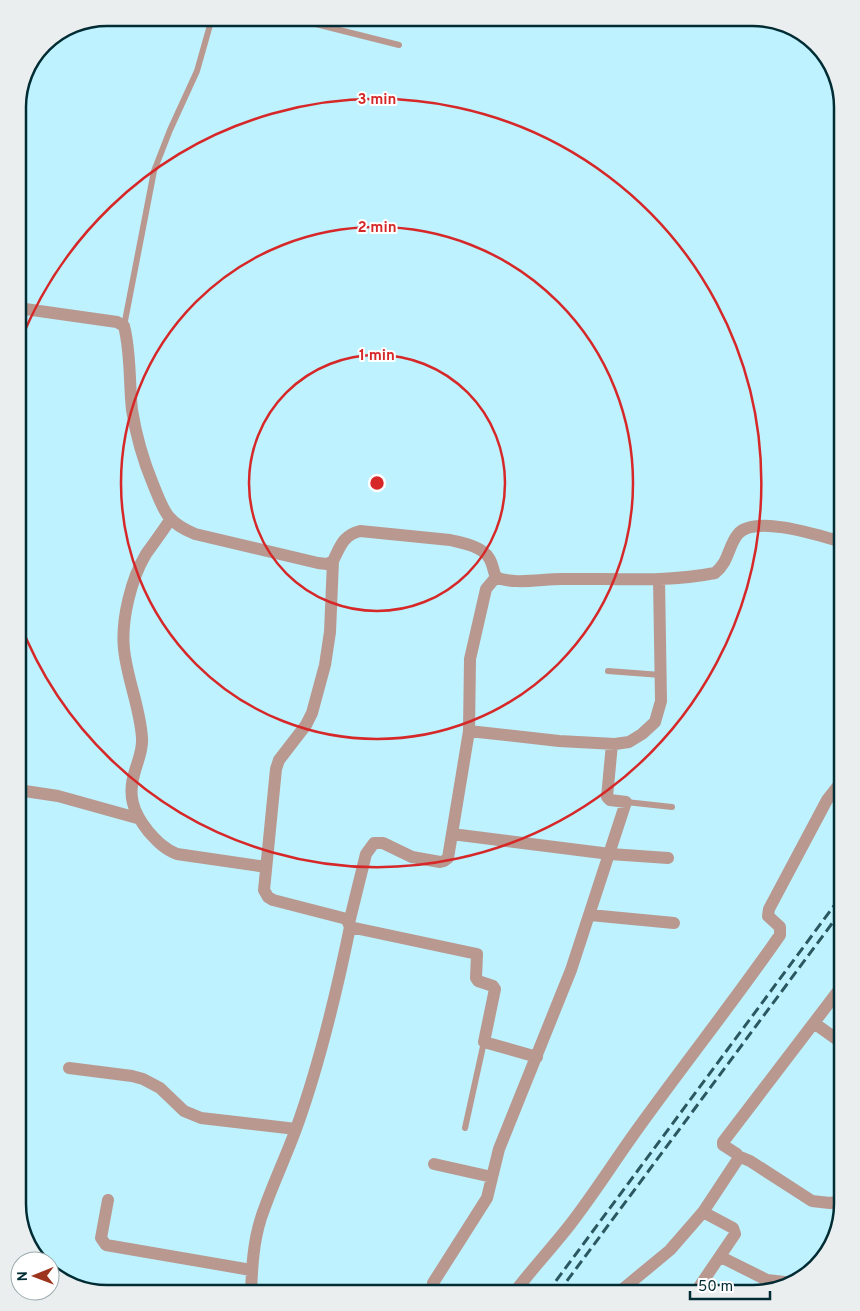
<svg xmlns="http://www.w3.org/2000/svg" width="860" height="1311" font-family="Overpass,sans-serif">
  <rect width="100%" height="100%" fill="#bef2fe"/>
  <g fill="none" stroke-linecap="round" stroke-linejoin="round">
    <path stroke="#b99890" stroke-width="6" d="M292 18 399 45
      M124 326 154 171 170 130 197 71 212 18
      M608 671 661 675
      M626 802 672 807
      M465 1128 484 1042"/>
    <path stroke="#b99890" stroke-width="12" d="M18 308 117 322 124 326C131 353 129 382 132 410 136 435 143 460 153 484 164 511 166 522 195 534L318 563 327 564 333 561C340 547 343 535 360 531L450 540C462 543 482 546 489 558 493 564 493 571 496 577 512 585 542 579 561 579 612 578 664 583 715 573 729 562 728 546 738 534 755 514 821 536 842 542
      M170 520C162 532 154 543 146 554 131 579 121 620 124 649 127 679 140 707 142 738 143 750 138 760 135 771 127 795 133 812 148 831 157 841 164 849 177 854L266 867
      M496 577 486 589 470 659 469 731 559 741 615 744 629 742 642 734 655 722 661 701 659 579
      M18 790 58 796 137 818
      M452 834 610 854 668 858
      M590 915 674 923
      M349 923 366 854 374 843H383L412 857 440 862 444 861 448 858 469 731
      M350 927 477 954 476 978 478 981 493 986 495 989 484 1042 537 1057
      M814 1023 842 1043
      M69 1068 132 1076 143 1079 160 1088 184 1111 201 1118 296 1129
      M738 1156 750 1161 812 1201 830 1203 842 1201
      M434 1164 492 1177
      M108 1200 101 1238 106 1245 251 1270
      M721 1257 767 1280 793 1283
      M433 1283 487 1198 499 1149 571 970 626 802 610 800 607 797 612 744
      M251 1293C252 1268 253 1243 261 1218 271 1188 285 1159 296 1129 320 1063 336 995 350 927L347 920 343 918 273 900 268 897 264 890 276 769 279 760 306 725 312 713 325 665 330 632 333 561
      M514 1293C531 1270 551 1249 569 1226 594 1194 615 1160 639 1127 685 1063 735 1000 780 935V927L768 916 769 909 827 800 842 781
      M618 1293 670 1250 703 1212 738 1159 737 1154 723 1145V1142L842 986
      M695 1293 735 1234 733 1228 703 1212"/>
    <path stroke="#2b5760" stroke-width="3" stroke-dasharray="10 5" stroke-linecap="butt" d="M547 1293 842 895
      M558 1293 842 910"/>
  </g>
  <g fill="none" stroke="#d62828" stroke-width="2.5">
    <circle cx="377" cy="483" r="128"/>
    <circle cx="377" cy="483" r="256"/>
    <path d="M19 345A384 384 0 1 1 19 621"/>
  </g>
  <path d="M0 0H860V1311H0ZM107 26H753A81 81 0 0 1 834 107V1204A81 81 0 0 1 753 1285H107A81 81 0 0 1 26 1204V107A81 81 0 0 1 107 26Z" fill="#ebeeef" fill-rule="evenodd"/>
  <path fill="none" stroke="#022c34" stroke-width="2.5" d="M107 26H753A81 81 0 0 1 834 107V1204A81 81 0 0 1 753 1285H107A81 81 0 0 1 26 1204V107A81 81 0 0 1 107 26Z"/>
  <circle cx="377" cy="483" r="8" fill="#d62828" stroke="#fff" stroke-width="2.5"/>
  <g font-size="15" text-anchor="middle" font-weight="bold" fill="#d62828" stroke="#fff" stroke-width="4" stroke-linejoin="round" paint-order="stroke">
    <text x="377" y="104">3 min</text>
    <text x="377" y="232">2 min</text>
    <text x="377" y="360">1 min</text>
  </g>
  <g transform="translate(35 1276) rotate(269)"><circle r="24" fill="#ffffff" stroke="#9aabae"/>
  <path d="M0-4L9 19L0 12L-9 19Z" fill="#9d341e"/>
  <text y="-8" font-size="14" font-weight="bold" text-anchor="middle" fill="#022c34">N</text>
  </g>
  <path d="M690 1291v8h80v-8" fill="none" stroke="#022c34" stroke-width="2.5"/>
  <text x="698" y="1291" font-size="15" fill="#022c34" stroke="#ffffff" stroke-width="4" paint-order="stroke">50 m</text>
</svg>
